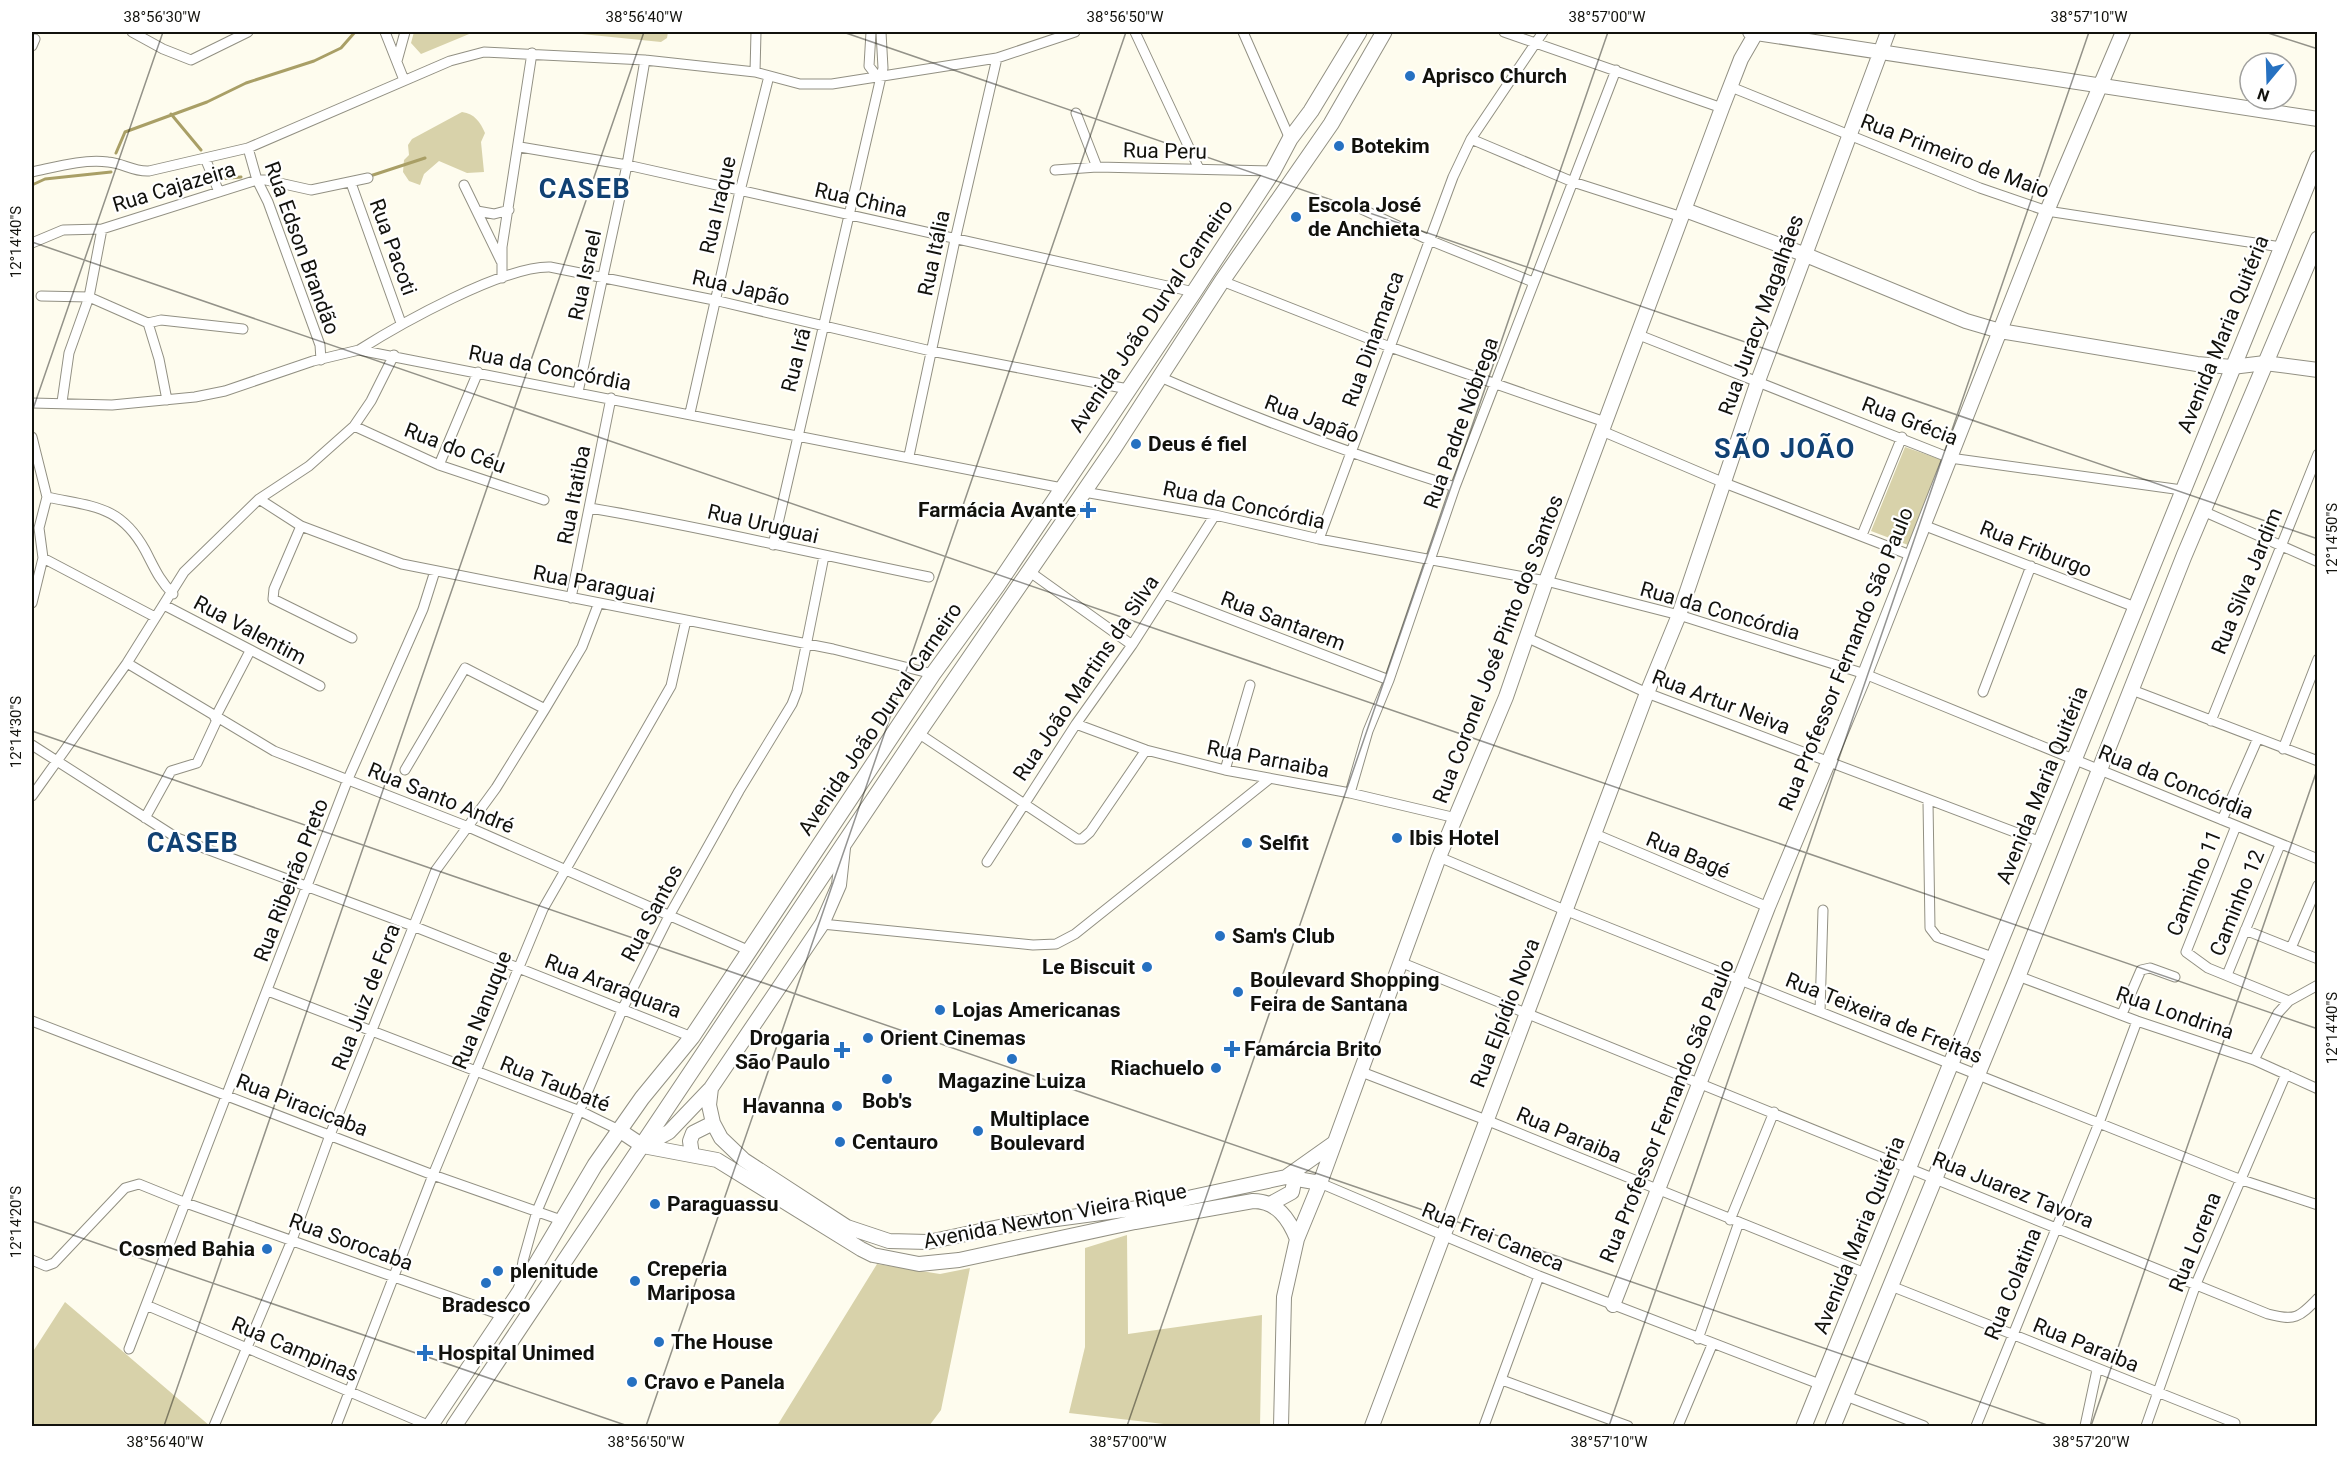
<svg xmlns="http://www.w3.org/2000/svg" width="2349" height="1458" font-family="Roboto,sans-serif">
  <rect width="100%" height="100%" fill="#fefcee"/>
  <path fill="#d8d2aa" d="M414 32H474L421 54 411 43Z
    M562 32H668L667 38 661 42Z
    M462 112C475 114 480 122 485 133L481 142 484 172 467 173 439 161 424 174 420 185 409 181 403 172 404 160 409 155 408 145 412 139Z
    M1905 447 1942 460 1908 545 1871 531Z
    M1127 1235 1128 1334 1262 1315 1260 1426H1181L1069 1413 1085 1347V1248Z
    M877 1264 940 1274 970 1268 941 1410 929 1426H777Z
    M65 1302 210 1426H32V1353Z"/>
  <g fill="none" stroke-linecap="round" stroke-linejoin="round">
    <path stroke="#a99f66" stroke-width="3" d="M171 114 201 150
      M116 153 125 132 207 102 246 83 314 61 341 48 355 32
      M216 173 219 179 241 177
      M370 176 425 158
      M32 185 45 179 111 172"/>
    <defs>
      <path id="street" d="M132 32 163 49 191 60 248 32
        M385 32 404 80
        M871 32 869 66 879 79
        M1135 32 1199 169
        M1243 32 1290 139
        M1504 32 1722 108
        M32 46 35 39
        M397 61 405 32
        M755 72 756 32
        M1731 87 1980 188 2047 211 2281 247
        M1076 113 1097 167
        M1471 139 1573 182 1682 217
        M520 147 627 165 1194 292
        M248 148 257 180 268 202 320 345 321 360
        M205 158 219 192
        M1055 170 1097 167 1273 171
        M32 172C56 167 82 159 108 162 123 163 133 172 149 171L248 148 450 61 484 52 645 60 755 72 800 84H832L997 58 1075 32
        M351 183 401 323
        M464 185 501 261
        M1357 207 1429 240 1533 282
        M477 211 494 214 509 210
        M32 243 63 230 102 229 257 180H266L311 190 368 178
        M502 278V247L532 53
        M1222 281 1390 347 1605 422
        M41 296 89 297 148 323 159 359 167 400
        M148 323 161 320 243 329
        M1639 335 1950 458 2182 490
        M359 350C400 324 503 266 550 267L714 300 931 351 1128 389
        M1160 377C1256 419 1354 455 1455 487
        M578 392 627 165 645 60
        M62 402 69 353 89 297 102 229
        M32 403 112 405 195 397 225 391 313 361 359 350 1062 488
        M690 413 740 191 769 76
        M354 426 439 465 544 500
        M1602 431 1722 482 1910 555
        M32 437 47 497 39 528 43 558 32 603
        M909 456 955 240 997 58
        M439 465 478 372
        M1084 492 1215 515 1319 539 1546 581 1679 615 1865 674 2318 859
        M47 497C93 507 120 505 145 550 154 567 159 580 173 594
        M259 499 301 526 402 564 833 649 933 674
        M590 508C704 527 815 554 929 577
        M2205 512 2318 562
        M1923 525 2135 607
        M301 526 274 589 273 599 352 638
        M1862 535 1902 437
        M1319 539 1453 177 1471 139 1543 32
        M773 545 883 68 881 32
        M43 558 155 617
        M1030 572 1132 645
        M1165 594 1389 680
        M571 598 611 398
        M164 605 320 686
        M1526 637 1647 693 2041 842
        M127 663 274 751 466 826 750 951
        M2132 690 2318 761
        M1983 692 2031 566
        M215 718 250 651
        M2211 721 2318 454
        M1076 724 1146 750 1225 770 1350 793 1456 818
        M918 733 1077 839H1082L1090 832 1146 750
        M32 745 177 838 413 926 692 1037
        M2283 749 2318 659
        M405 770 465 668 545 709
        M1225 770 1250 685
        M1350 793 1368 731 1389 680 1455 487 1616 70
        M32 796 127 663 184 572 259 499 309 466 354 426 371 401 394 355
        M1928 802 1930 928 1937 937 1995 958
        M145 818 171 771 197 763 217 720
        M2222 820 2258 738
        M2236 826 2186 952 2208 968 2289 1001
        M1595 834 1768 907
        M1439 857 1567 911 2239 1179 2318 1205
        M987 862 1076 724 1132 645 1215 515
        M822 924 1033 945 1056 944 1075 934 1268 780
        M2245 930 2318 959
        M2291 948 2318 885
        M1400 962 2268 1314C2295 1321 2299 1318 2318 1298
        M2227 975 2280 845
        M2018 976 2137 1021 2254 1060 2318 1089
        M268 991 580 1111 619 1130
        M1820 1012 1823 910
        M2122 1014 2141 970 2150 968 2175 977
        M32 1021 433 1175 561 1220
        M2254 1060 2278 1013 2289 1001 2318 985
        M1359 1071 1486 1120 1865 1273
        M1320 1183 1539 1276 1822 1385
        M1730 1220 1774 1112
        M32 1260 46 1266 54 1263 125 1188 139 1184 186 1203 504 1316
        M1891 1286 2235 1423
        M519 1287 523 1261 537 1211 623 1008 669 916 739 791 792 704 797 691 824 556
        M146 1305 430 1426
        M1698 1339 1739 1222
        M129 1349 348 779 423 609 435 571
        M1502 1380 1628 1426
        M1846 1396 1924 1426
        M214 1426 292 1240 330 1135 436 870 496 788 545 709 582 647 598 605
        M336 1426 433 1175 543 909 671 686 686 620
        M1484 1426 1539 1276
        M1678 1426 1712 1345
        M1976 1426 2099 1123 2137 1021
        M2085 1426 2097 1370
        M2146 1426 2196 1284 2286 1074"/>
      <path id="secondary" d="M1750 32 2318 119
        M1685 210 1806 255 1966 321 2000 331 2197 364 2232 367 2265 363 2318 370
        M711 1088 709 1105 713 1123 721 1138 744 1160 847 1227 889 1241 928 1242 1004 1226 1146 1207 1286 1177 1320 1183
        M619 1130 643 1146 717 1160 861 1249 873 1255 919 1264 959 1260 1135 1222 1253 1201C1277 1201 1289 1219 1297 1239
        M643 1146 669 1132 711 1088 822 924 839 885 843 848
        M692 1155 690 1141 693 1133 713 1123
        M1286 1177 1334 1143
        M1270 1204 1292 1192 1295 1177
        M1613 1305 1768 907 1865 674 2047 211 2123 32
        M1281 1426 1284 1297 1297 1239 1320 1183 1439 857 1506 697 1546 581 1722 108 1741 59 1756 33
        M1372 1426 1647 693 1679 615 1758 381 1888 32"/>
      <path id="primary" d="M430 1426 519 1293 595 1165 642 1098 692 1037 933 674 997 586 1194 292 1273 171 1290 139 1311 111 1359 32
        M454 1426 918 733 1114 448 1222 281 1331 124 1384 32
        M1804 1426 2318 158
        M1833 1426 2018 976 2184 556 2318 239"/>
    </defs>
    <use href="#street" stroke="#929083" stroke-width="11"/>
    <use href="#secondary" stroke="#929083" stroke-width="16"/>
    <use href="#primary" stroke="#929083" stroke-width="17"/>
    <use href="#street" stroke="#fff" stroke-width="9"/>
    <use href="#secondary" stroke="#fff" stroke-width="14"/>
    <use href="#primary" stroke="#fff" stroke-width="15"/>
  </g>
  <path fill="none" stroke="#12120d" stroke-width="1.5" stroke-opacity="0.45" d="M843 32 2318 539M2265 32 2318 49M32 242 2318 1029M32 412 163 32M32 731 2050 1426M32 1221 628 1426M164 1426 644 32M646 1426 1126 32M1127 1426 1608 32M1609 1426 2089 32M2091 1426 2318 767"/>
  <g fill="#2671c1" stroke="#fff" stroke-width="2">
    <circle cx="1410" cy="76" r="6"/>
    <circle cx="1339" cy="146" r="6"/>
    <circle cx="1296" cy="217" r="6"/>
    <circle cx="1136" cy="444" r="6"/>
    <path d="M1085 501h6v6h6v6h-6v6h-6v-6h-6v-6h6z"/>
    <circle cx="1397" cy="838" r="6"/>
    <circle cx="1247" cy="843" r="6"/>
    <circle cx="1220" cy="936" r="6"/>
    <circle cx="1147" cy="967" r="6"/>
    <circle cx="1238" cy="992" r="6"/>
    <circle cx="940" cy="1010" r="6"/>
    <circle cx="868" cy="1038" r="6"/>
    <path d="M1229 1040h6v6h6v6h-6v6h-6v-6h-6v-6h6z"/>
    <path d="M839 1041h6v6h6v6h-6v6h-6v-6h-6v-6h6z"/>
    <circle cx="1012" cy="1059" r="6"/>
    <circle cx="1216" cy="1068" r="6"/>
    <circle cx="887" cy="1079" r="6"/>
    <circle cx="837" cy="1106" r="6"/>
    <circle cx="978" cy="1131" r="6"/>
    <circle cx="840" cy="1142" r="6"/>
    <circle cx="655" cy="1204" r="6"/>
    <circle cx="267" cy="1249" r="6"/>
    <circle cx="498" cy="1271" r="6"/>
    <circle cx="635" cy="1281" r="6"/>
    <circle cx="486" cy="1283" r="6"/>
    <circle cx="659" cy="1342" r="6"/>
    <path d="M422 1344h6v6h6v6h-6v6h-6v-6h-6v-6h6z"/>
    <circle cx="632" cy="1382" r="6"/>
  </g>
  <g text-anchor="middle" stroke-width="4.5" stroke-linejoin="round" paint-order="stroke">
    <g font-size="21" font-weight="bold" fill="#12120d" stroke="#fff" text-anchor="start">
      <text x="1422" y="83">Aprisco Church</text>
      <text x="1351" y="153">Botekim</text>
      <text x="1308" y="212">Escola José<tspan x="1308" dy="24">de Anchieta</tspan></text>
      <text x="1148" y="451">Deus é fiel</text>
      <text x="1076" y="517" text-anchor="end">Farmácia Avante</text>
      <text x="1409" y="845">Ibis Hotel</text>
      <text x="1259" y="850">Selfit</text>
      <text x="1232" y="943">Sam's Club</text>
      <text x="1135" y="974" text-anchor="end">Le Biscuit</text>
      <text x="1250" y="987">Boulevard Shopping<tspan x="1250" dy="24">Feira de Santana</tspan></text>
      <text x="952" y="1017">Lojas Americanas</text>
      <text x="830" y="1045" text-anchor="end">Drogaria<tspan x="830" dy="24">São Paulo</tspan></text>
      <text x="880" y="1045">Orient Cinemas</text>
      <text x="1244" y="1056">Famárcia Brito</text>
      <text x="1204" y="1075" text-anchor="end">Riachuelo</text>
      <text x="1012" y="1088" text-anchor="middle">Magazine Luiza</text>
      <text x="887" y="1108" text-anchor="middle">Bob's</text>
      <text x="825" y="1113" text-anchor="end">Havanna</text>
      <text x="990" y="1126">Multiplace<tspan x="990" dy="24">Boulevard</tspan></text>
      <text x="852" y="1149">Centauro</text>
      <text x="667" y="1211">Paraguassu</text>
      <text x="255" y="1256" text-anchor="end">Cosmed Bahia</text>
      <text x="647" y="1276">Creperia<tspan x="647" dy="24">Mariposa</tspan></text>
      <text x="510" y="1278">plenitude</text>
      <text x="486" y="1312" text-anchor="middle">Bradesco</text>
      <text x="671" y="1349">The House</text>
      <text x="438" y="1360">Hospital Unimed</text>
      <text x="644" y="1389">Cravo e Panela</text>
    </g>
    <g font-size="21" fill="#12120d" stroke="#fff">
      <text transform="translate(1165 151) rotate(1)" y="7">Rua Peru</text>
      <text transform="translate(1955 156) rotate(21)" y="7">Rua Primeiro de Maio</text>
      <text transform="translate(174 187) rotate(-17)" y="7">Rua Cajazeira</text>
      <text transform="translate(861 200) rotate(13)" y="7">Rua China</text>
      <text transform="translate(718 205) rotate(-77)" y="7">Rua Iraque</text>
      <text transform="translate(393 247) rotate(70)" y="7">Rua Pacoti</text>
      <text transform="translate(302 248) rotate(70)" y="7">Rua Edson Brandão</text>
      <text transform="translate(934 253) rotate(-78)" y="7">Rua Itália</text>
      <text transform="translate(585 275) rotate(-78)" y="7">Rua Israel</text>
      <text transform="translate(741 288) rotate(13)" y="7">Rua Japão</text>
      <text transform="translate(1761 315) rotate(-70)" y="7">Rua Juracy Magalhães</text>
      <text transform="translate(1151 316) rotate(-56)" y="7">Avenida João Durval Carneiro</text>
      <text transform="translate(2223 334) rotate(-68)" y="7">Avenida Maria Quitéria</text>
      <text transform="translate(1373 339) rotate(-70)" y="7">Rua Dinamarca</text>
      <text transform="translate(796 360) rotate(-76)" y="7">Rua Irã</text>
      <text transform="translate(550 368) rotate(11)" y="7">Rua da Concórdia</text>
      <text transform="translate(1312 419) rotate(21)" y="7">Rua Japão</text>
      <text transform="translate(1910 421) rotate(21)" y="7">Rua Grécia</text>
      <text transform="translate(1461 423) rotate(-70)" y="7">Rua Padre Nóbrega</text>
      <text transform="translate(455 448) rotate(21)" y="7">Rua do Céu</text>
      <text transform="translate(574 495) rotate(-79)" y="7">Rua Itatiba</text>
      <text transform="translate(1244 505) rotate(12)" y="7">Rua da Concórdia</text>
      <text transform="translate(763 524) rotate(13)" y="7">Rua Uruguai</text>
      <text transform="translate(2036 549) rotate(22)" y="7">Rua Friburgo</text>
      <text transform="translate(2247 581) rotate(-68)" y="7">Rua Silva Jardim</text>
      <text transform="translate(594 584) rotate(11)" y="7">Rua Paraguai</text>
      <text transform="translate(1720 611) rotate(16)" y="7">Rua da Concórdia</text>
      <text transform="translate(1283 621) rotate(21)" y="7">Rua Santarem</text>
      <text transform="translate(250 630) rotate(28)" y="7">Rua Valentim</text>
      <text transform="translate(1498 649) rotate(-69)" y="7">Rua Coronel José Pinto dos Santos</text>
      <text transform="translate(1846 659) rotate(-68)" y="7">Rua Professor Fernando São Paulo</text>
      <text transform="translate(1086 678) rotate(-56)" y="7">Rua João Martins da Silva</text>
      <text transform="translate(1721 702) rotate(21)" y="7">Rua Artur Neiva</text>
      <text transform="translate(880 719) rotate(-56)" y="7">Avenida João Durval Carneiro</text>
      <text transform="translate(1268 759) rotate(11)" y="7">Rua Parnaiba</text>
      <text transform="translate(2176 782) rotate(22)" y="7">Rua da Concórdia</text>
      <text transform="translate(2042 785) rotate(-68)" y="7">Avenida Maria Quitéria</text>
      <text transform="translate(441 798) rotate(22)" y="7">Rua Santo André</text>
      <text transform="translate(1688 855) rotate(23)" y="7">Rua Bagé</text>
      <text transform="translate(291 880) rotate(-69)" y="7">Rua Ribeirão Preto</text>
      <text transform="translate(2194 883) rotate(-68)" y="7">Caminho 11</text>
      <text transform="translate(2237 903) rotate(-68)" y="7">Caminho 12</text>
      <text transform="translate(652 913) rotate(-62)" y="7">Rua Santos</text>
      <text transform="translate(613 986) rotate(21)" y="7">Rua Araraquara</text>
      <text transform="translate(366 997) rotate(-69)" y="7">Rua Juiz de Fora</text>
      <text transform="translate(482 1010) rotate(-68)" y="7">Rua Nanuque</text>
      <text transform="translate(1505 1013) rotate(-69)" y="7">Rua Elpídio Nova</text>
      <text transform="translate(2175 1013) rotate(19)" y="7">Rua Londrina</text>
      <text transform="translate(1884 1018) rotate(22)" y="7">Rua Teixeira de Freitas</text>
      <text transform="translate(555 1084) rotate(22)" y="7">Rua Taubaté</text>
      <text transform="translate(302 1105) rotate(21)" y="7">Rua Piracicaba</text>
      <text transform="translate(1667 1111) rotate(-68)" y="7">Rua Professor Fernando São Paulo</text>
      <text transform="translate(1569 1135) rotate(23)" y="7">Rua Paraiba</text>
      <text transform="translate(2013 1190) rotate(22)" y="7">Rua Juarez Tavora</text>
      <text transform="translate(1055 1216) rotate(-11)" y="7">Avenida Newton Vieira Rique</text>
      <text transform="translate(1859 1235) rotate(-68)" y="7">Avenida Maria Quitéria</text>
      <text transform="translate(1493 1237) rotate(22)" y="7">Rua Frei Caneca</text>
      <text transform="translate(351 1242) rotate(20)" y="7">Rua Sorocaba</text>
      <text transform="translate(2195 1242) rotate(-68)" y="7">Rua Lorena</text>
      <text transform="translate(2013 1284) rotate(-68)" y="7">Rua Colatina</text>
      <text transform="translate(2086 1345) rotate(22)" y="7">Rua Paraiba</text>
      <text transform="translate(295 1349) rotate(23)" y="7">Rua Campinas</text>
    </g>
    <g font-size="27" font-weight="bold" letter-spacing="1.5" fill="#114173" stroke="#fff">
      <text x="585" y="198">CASEB</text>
      <text x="1785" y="458">SÃO JOÃO</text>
      <text x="193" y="852">CASEB</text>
    </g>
  </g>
  <rect width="2349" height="1458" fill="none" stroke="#ffffff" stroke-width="66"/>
  <g transform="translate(2268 81) rotate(199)"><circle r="28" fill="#ffffff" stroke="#a0a09e" stroke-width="1.5"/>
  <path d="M0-4.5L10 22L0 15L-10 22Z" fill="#2671c1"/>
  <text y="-9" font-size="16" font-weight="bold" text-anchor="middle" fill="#12120d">N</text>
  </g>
  <rect x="33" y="33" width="2283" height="1392" fill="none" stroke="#12120d" stroke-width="2"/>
  <g font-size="15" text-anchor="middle" fill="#12120d">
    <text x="162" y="22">38°56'30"W</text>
    <text x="644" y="22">38°56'40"W</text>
    <text x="1125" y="22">38°56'50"W</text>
    <text x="1607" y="22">38°57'00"W</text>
    <text x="2089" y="22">38°57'10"W</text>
    <text transform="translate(16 242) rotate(-90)" y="5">12°14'40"S</text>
    <text transform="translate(2332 539) rotate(-90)" y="5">12°14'50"S</text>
    <text transform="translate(16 732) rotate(-90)" y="5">12°14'30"S</text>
    <text transform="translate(2332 1028) rotate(-90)" y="5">12°14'40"S</text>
    <text transform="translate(16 1222) rotate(-90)" y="5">12°14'20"S</text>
    <text x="165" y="1447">38°56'40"W</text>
    <text x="646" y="1447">38°56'50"W</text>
    <text x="1128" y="1447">38°57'00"W</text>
    <text x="1609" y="1447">38°57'10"W</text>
    <text x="2091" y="1447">38°57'20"W</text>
  </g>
</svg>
